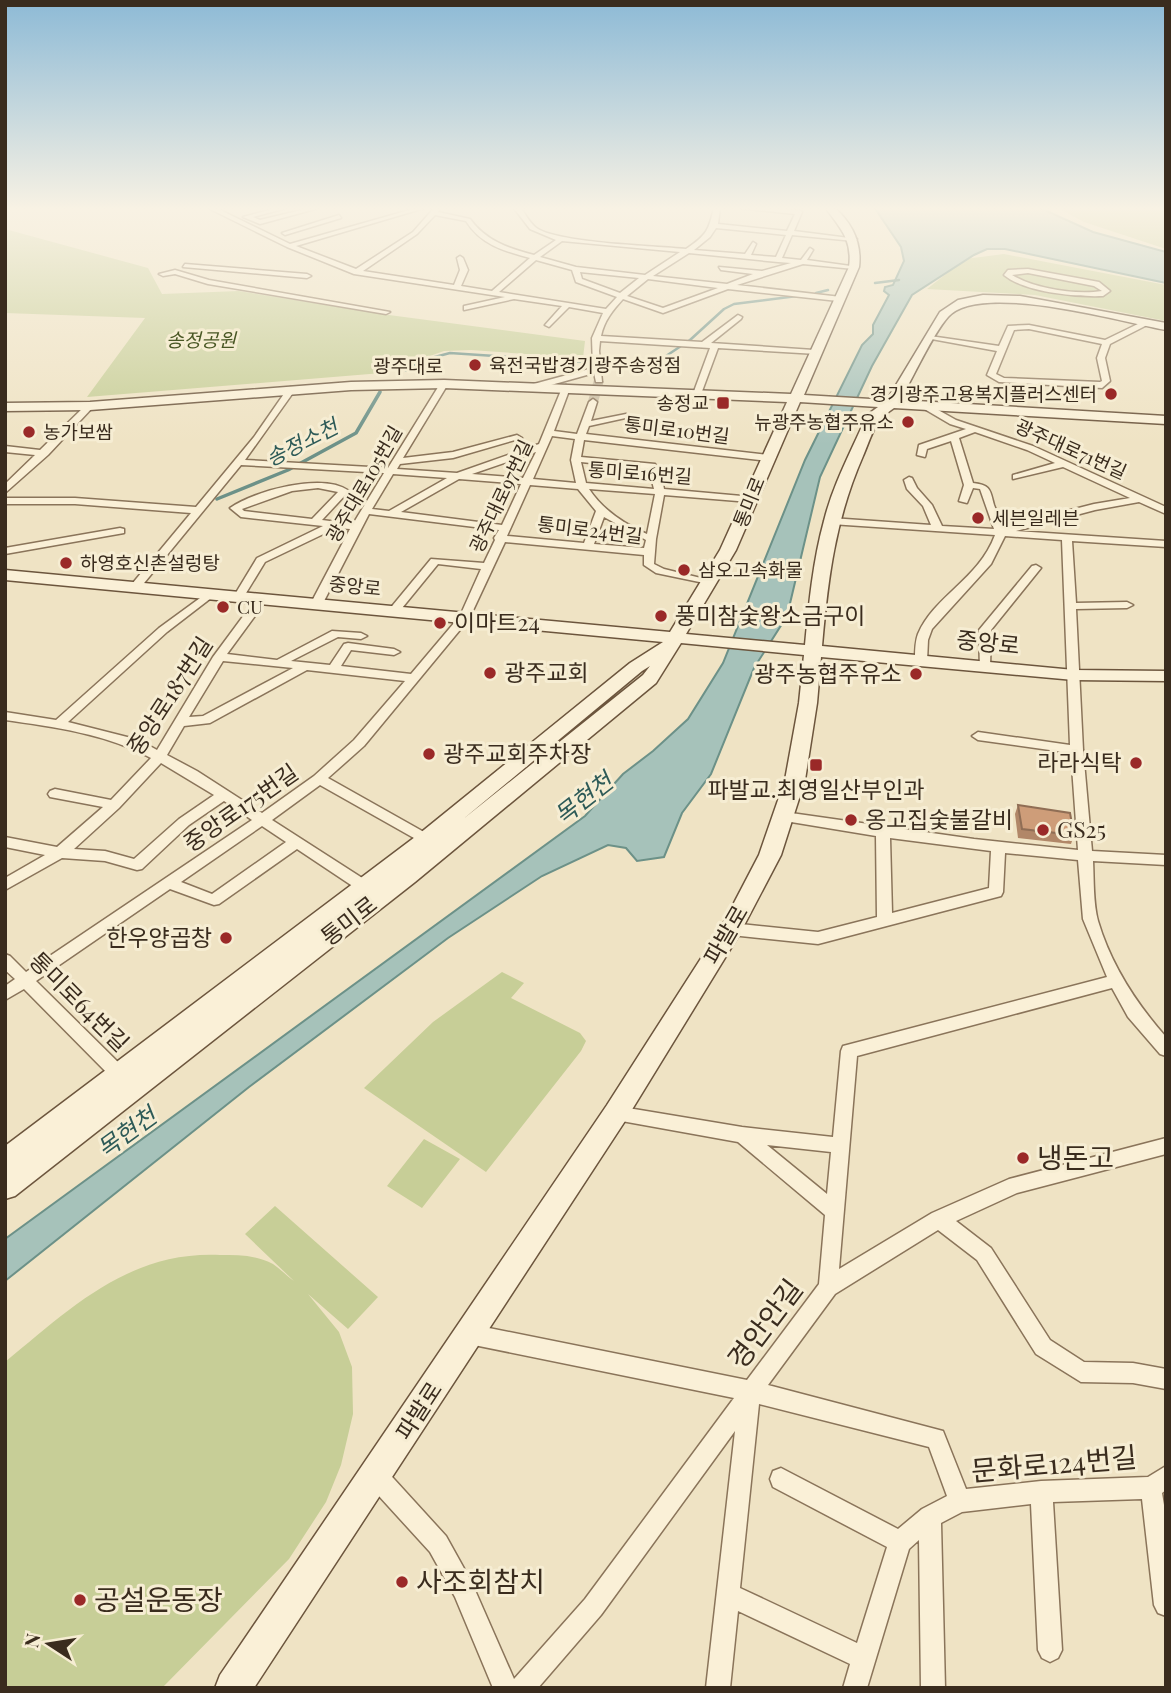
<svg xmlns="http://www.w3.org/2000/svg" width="1171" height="1693" font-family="'Playfair Display','Noto Sans KR',serif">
  <rect width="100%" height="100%" fill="#efe3c4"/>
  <path fill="#c7ce97" d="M1056 207H1166V249L1084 222Z
    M5 229 148 268 162 294 239 291 389 315 585 341 583 358 471 350 444 351 382 373 87 397 145 318 5 313Z
    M1004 254 1166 285V321L1035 295 927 289 965 259Z
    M502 972 524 983 511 998 580 1033 586 1041 581 1051 486 1172 364 1088 433 1022Z
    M424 1139 460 1159 422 1208 387 1186Z
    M275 1206 378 1297 348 1329 308 1294 339 1332 352 1367 353 1414 341 1465 326 1502 289 1559 162 1688H5V1362C72 1307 129 1251 220 1255 238 1255 257 1255 273 1264 280 1269 287 1276 294 1281L245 1234Z"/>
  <path fill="#a6c2ba" stroke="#6c9188" stroke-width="2" d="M874 207H1038L1093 232 1166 252V283L1005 249H987L974 255 912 295 872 366 820 477 787 616 754 668 711 774 682 813 664 857 637 861 626 848 608 845 542 876 448 938 249 1087 5 1281V1239L585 816 623 774 653 751 688 719 723 663 805 460 862 345 873 334V325L889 295 884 291 885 287 893 285 904 261 901 247Z"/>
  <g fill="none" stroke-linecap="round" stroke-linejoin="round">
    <path stroke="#6c9188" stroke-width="2.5" d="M875 283 899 280
      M816 293 828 290
      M614 365 657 362 690 340 724 309 734 304 797 296
      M407 369 431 358 450 353 586 362"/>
    <path stroke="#6c9188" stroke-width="3.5" d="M406 370 411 368
      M217 499 288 470 356 433 380 392"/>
    <path stroke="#cbbea3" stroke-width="10" stroke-dasharray="10 4.5" stroke-linecap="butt" d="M593 402 599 380"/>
    <defs>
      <path id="street" d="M210 207H214L290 244 420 207H428L296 246 356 269 413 232 435 207H441L438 212 470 219C486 241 508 248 534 255L556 240 530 229 513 207 521 208C526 215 530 224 538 229 562 243 654 246 686 249 707 235 709 230 714 207H720L718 224 787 231 795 214 728 207 799 210 802 212 794 231 857 239 854 241 792 235 782 258 801 260 810 248 813 250 807 260 858 267 854 269 803 264 737 285 841 297V301H838L728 289 663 313 623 299C613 310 604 321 601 336L702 342 738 315 742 317 741 319 711 343 814 350H817V354L718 348 701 394 697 397 693 394 710 348 600 341 599 351 602 382H596L594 373 533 390 529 387 530 385 593 368 592 338 603 313 569 307 549 327 545 325 562 306 514 299 464 310V306L505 297 354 274 287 247 210 209ZM435 215 466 221C481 245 504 251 530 258L492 291 461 286 468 270 463 258 460 256 457 258 460 270 454 285 363 271 417 234ZM716 228 786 235 776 257 751 255 756 244 753 242 745 254 694 250 710 237ZM562 241 680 252 645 275 576 267 540 257ZM689 253 778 262 791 263 762 271 719 267 721 270 753 274 727 284 653 276ZM536 260 572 270 576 282 617 297 606 309 499 292ZM580 272 639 278 620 293 582 279ZM648 279 718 288 663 308 627 296Z
        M281 207H290L253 217 260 220 314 207 319 208 260 224 243 217Z
        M339 215 341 218 285 235 282 233Z
        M185 264 307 274 311 276 307 278 183 267Z
        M1028 269 1099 282 1110 291 1103 296C1076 297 1026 293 1004 275L1008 270ZM1028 273 1094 286 1102 291C1076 295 1035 289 1012 275Z
        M175 270 209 280 390 312 386 314 208 284 175 274 163 276 159 274Z
        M1142 322 1149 324 1110 344 1105 358 1110 381 1102 388 999 382 987 375 997 351 926 338 930 336 999 346 1008 326 1029 325 1105 340ZM1029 329 1102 344 1097 358 1102 381 1100 382 1004 378 996 374 1014 330Z
        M444 381 448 384 403 458 453 452 517 435 522 438 453 458 400 464 397 469 457 473 539 444 562 388 566 385 570 388 554 431 577 434 589 402 593 399 597 402 591 421 626 414 630 417 589 426 586 434 768 455 773 458 768 461 584 440 581 457 655 464 661 474 664 489 753 497V501L750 502 664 495 656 539 654 564 664 569 709 580V584L656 573 644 565V555L505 542 469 619 364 746 328 778 431 836 433 839 431 842H421L320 785 272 820 370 883 372 887 370 891H360L297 849 219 904 214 905 170 889 36 981 127 1071 129 1076 127 1081 121 1083 115 1081 24 989 5 1000V986L15 979 5 970V954L10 956 26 972 252 820 224 801 189 825 142 869 137 870 105 861 62 858 5 890V878L45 855 5 847V837L57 847 103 807 50 797 48 794 50 791 55 789 111 800 151 758C107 734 54 727 5 720V712L56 720 159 628 211 590 215 591V595L167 632 68 722 139 740 157 750 213 657 258 596 262 595 268 598 227 654 277 660 332 631 361 633 367 636 361 639 338 637 291 661 330 665 344 644 348 643 394 649 400 652 394 655 351 650 341 666 411 674 460 616 481 569 438 564 398 613 394 614 388 611 431 559 484 563 495 540 494 538 499 530 369 514 323 603 317 606 311 603 350 529 336 528 265 562 243 598 239 599 234 596 257 558 323 526 241 517 230 508C254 491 323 472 349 491L322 520 353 524 384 473 241 465 140 588H132V584L191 513 75 504H5V498H75L196 507 254 437 288 388 291 387 295 390 245 460 388 468 440 384ZM552 436 575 439 571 460 576 483 533 479ZM536 452 523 478 472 474ZM581 462 649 469 654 489 586 483ZM393 474 447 478 389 511 372 509ZM459 479 521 484 502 525 401 512ZM530 485 578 489 596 511 584 543 507 536ZM318 488 338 492 312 519 244 511 242 509 292 491ZM589 489 655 494 647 534C624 524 603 510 589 489ZM604 517 646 540 644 548 594 544ZM223 661 293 668 203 716 189 717ZM307 670 405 681 354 740 314 776 262 813 197 771 167 755 184 726 210 723ZM161 763 214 795 179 819 134 859 105 851 74 849 119 808ZM262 826 286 842 212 894 181 882Z
        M924 402 956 420 1033 446 1166 507V514L1139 502 1095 510 1016 531 1166 541V547L1072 541 1076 603 1127 602 1133 605 1127 608 1076 609 1083 750 1092 851 1166 855V865L1093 861C1094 880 1093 903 1098 921 1111 965 1136 1003 1166 1037V1056L1160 1054 1128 1017 1112 988 857 1056 839 1269 932 1213 1009 1179 1166 1138V1154L1017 1193 956 1221 991 1248 1050 1340 1084 1362 1133 1363 1166 1369V1389L1133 1383 1081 1382 1036 1354 977 1260 938 1230 835 1294 768 1385 943 1431 966 1489 1041 1481 1148 1477 1166 1466V1490L1162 1493 1166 1517V1616L1158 1613 1154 1605 1142 1499 1053 1502 1062 1650 1058 1658 1050 1662 1042 1658 1038 1650 1031 1504 962 1512 941 1523 945 1688H921L919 1540 909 1549 867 1688H843L850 1664 738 1611 730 1688H706L735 1431 601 1615 538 1688H493L455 1597 430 1552 368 1484 365 1476 368 1468 376 1465 384 1468 446 1536 471 1581 514 1679 585 1599 734 1398 469 1344 462 1341 459 1334 462 1327 469 1324 747 1380 819 1284 825 1215 738 1142 616 1120 610 1118 607 1113 610 1108 616 1106 742 1127 833 1137 841 1051 843 1046 1107 977 1083 919 1078 860 1005 853 1003 892 1001 896 818 944 731 935 726 933 724 929 726 925 731 923 818 932 877 917 876 836 779 820 777 817 784 812 974 839 1078 850 1071 753 978 740 972 736 978 732 1070 745 1062 540 1005 536 991 564 932 629 928 640 927 661 921 665 915 661C915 652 915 642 918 634 934 596 979 579 995 535L831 524 826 521 831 518 931 525 923 506 907 489 904 480 909 477 912 478 917 488 932 505 942 526 994 529 980 489 973 488 967 503 959 501 964 485 951 441 927 449 925 457 917 455 919 445 966 429 950 424 921 407 920 405ZM975 432 1027 450 1055 463 1013 475V479L1063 467 1130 498 1094 504 1004 527C1001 520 997 513 994 505 990 490 991 485 973 483L959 438ZM890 838 991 851 989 888 892 913ZM767 1145 831 1152 827 1194ZM759 1404 929 1447 947 1496 922 1509 898 1529 781 1468 773 1471 770 1479 773 1487 887 1547 857 1643 740 1588Z
        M87 404 94 406 48 455 5 493V484L35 455 5 452V446L40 450Z
        M120 528 124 529V533L5 554V548Z
        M1036 565 1041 568 991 630 990 667 988 670H980L979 630 1032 566Z"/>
      <path id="secondary" d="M825 207H834C852 223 862 243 859 267L804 395 887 400 940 312 958 300 983 295 1020 296 1166 323V330C1122 322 979 281 948 317 932 335 913 378 900 400L1166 416V424L894 408C874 421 872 435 863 456 835 520 828 578 822 646L1074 670 1166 671V681L1074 680 821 657 817 703 805 780 781 855 739 935 625 1121 254 1688H215L220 1675 607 1105 723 924 759 855 785 780 799 703 804 655 681 643 656 683 415 882 15 1196 5 1199V1146L419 834 630 663 663 642 5 580V570L670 632 720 550 787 402 444 388 351 390 90 410 5 411V403L90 402 351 382 444 380 791 394 849 267C853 239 839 227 825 207ZM800 402 878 407 867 415C852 450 833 484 824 521 813 561 809 603 805 645L686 634 736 550ZM650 666 643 675 462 820 642 671Z"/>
    </defs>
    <use href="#street" stroke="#8a745a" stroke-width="3"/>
    <use href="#secondary" stroke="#6c553d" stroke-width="3"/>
    <use href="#street" fill="#faf0d7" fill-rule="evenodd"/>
    <use href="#secondary" fill="#faf0d7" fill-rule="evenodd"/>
  </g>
  <path fill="#b18768" d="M1018 805 1074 835 1071 844 1018 838 1015 814Z"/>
  <path fill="#ce9d79" stroke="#906e55" stroke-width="2" d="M1018 805 1070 813 1074 835 1022 829Z"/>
  <linearGradient id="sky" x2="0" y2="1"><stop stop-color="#8dbad6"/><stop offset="0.47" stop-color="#f8f2e4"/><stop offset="1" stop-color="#f8f2e4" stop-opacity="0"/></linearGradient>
  <rect width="1171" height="444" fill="url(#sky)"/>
  <g fill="#9a2928" stroke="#f6edd3" stroke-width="2.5">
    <circle cx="475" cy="365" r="7"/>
    <circle cx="1111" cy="394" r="7"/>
    <rect x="716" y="396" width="14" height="14" rx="3.5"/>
    <circle cx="908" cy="422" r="7"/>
    <circle cx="29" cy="432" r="7"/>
    <circle cx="978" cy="518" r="7"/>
    <circle cx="66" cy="563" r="7"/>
    <circle cx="684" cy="570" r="7"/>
    <circle cx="223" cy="607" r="7"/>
    <circle cx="661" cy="616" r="7"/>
    <circle cx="440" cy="623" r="7"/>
    <circle cx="490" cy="673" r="7"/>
    <circle cx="916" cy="674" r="7"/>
    <circle cx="429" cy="754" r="7"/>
    <circle cx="1136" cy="763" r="7"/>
    <rect x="809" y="758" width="14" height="14" rx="3.5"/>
    <circle cx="851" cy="820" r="7"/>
    <circle cx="1043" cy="830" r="7"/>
    <circle cx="226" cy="938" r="7"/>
    <circle cx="1023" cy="1158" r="7"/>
    <circle cx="402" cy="1582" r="7"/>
    <circle cx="80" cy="1600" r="7"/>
  </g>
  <g text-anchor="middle" stroke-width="6" stroke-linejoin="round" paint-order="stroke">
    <g font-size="19" font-style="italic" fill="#495724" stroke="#f6edd3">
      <text x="201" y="347">송정공원</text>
    </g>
    <g font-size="19" fill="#3a2c1e" stroke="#f6edd3" text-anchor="start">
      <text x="489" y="372">육전국밥경기광주송정점</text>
      <text x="1097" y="401" text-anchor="end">경기광주고용복지플러스센터</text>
      <text x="709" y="410" text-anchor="end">송정교</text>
      <text x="894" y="429" text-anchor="end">뉴광주농협주유소</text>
      <text x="43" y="439">농가보쌈</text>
      <text x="992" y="525">세븐일레븐</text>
      <text x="80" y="570">하영호신촌설렁탕</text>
      <text x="698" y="577">삼오고속화물</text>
      <text x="237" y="614">CU</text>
    </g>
    <g font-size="19" fill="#3a2c1e" stroke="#f6edd3">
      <text x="408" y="373">광주대로</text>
      <text transform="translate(677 430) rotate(7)" y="7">통미로10번길</text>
      <text transform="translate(1071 449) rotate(24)" y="7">광주대로71번길</text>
      <text transform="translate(640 473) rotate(4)" y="7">통미로16번길</text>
      <text transform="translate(364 484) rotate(-60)" y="7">광주대로105번길</text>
      <text transform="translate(501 496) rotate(-65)" y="7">광주대로97번길</text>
      <text transform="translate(749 502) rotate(-68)" y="7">통미로</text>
      <text transform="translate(590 530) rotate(7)" y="7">통미로24번길</text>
      <text transform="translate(355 586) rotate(6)" y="7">중앙로</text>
    </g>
    <g font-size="21" font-style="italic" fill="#2d5a57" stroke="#f6edd3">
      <text transform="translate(302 443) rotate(-27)" y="7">송정소천</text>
    </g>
    <g font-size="23" fill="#3a2c1e" stroke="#f6edd3" text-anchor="start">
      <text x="675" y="624">풍미참숯왕소금구이</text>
      <text x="454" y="631">이마트24</text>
      <text x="504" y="681">광주교회</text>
      <text x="902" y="682" text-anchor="end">광주농협주유소</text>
      <text x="443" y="762">광주교회주차장</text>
      <text x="1122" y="771" text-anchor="end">라라식탁</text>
      <text x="816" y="798" text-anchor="middle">파발교.최영일산부인과</text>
      <text x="865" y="828">옹고집숯불갈비</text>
      <text x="1057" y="838">GS25</text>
      <text x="212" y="946" text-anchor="end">한우양곱창</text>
    </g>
    <g font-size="23" fill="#3a2c1e" stroke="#f6edd3">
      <text transform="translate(988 643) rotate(6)" y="8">중앙로</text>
      <text transform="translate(170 696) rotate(-57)" y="8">중앙로187번길</text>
      <text transform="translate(241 808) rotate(-35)" y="8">중앙로175번길</text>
      <text transform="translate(349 921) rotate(-38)" y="8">통미로</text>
      <text transform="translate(726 935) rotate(-60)" y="8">파발로</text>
      <text transform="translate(79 1002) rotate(45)" y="8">통미로64번길</text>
      <text transform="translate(419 1411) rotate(-57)" y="8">파발로</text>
    </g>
    <g font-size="24" font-style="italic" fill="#2d5a57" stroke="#f6edd3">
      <text transform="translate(584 799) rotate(-38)" y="8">목현천</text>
      <text transform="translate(127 1133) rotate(-36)" y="8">목현천</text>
    </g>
    <g font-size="28" fill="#3a2c1e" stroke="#f6edd3" text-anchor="start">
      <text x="1037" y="1168">냉돈고</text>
      <text x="416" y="1592">사조회참치</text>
      <text x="94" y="1610">공설운동장</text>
    </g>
    <g font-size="28" fill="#3a2c1e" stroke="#f6edd3">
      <text transform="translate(765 1324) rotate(-53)" y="10">경안안길</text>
      <text transform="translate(1054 1464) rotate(-5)" y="10">문화로124번길</text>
    </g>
  </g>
  <rect width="1171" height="1693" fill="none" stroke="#3a2c1e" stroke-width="14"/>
  <g transform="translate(49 1644) rotate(282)" stroke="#f6edd3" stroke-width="5" paint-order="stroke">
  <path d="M0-5L12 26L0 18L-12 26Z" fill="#3a2c1e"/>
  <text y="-10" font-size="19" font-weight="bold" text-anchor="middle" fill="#3a2c1e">N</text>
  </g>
</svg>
